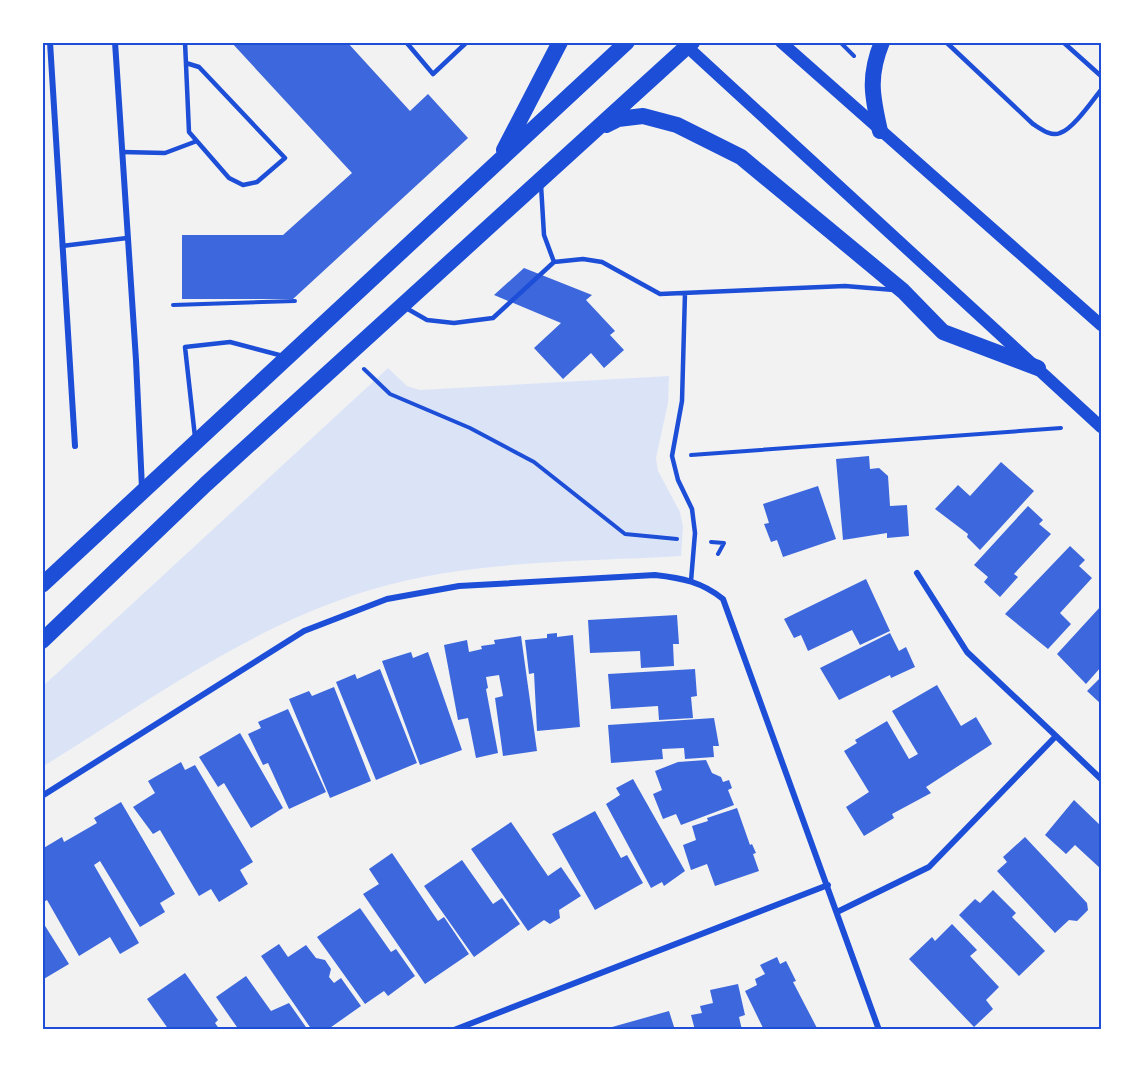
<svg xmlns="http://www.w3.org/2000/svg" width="1143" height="1072" font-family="'Titillium Web',sans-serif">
  <rect width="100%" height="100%" fill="#f2f2f2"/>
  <path fill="#dbe4f7" d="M388 368 407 386 420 390 669 376 668 403 656 458 658 471 680 512 683 527 681 556C578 562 470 560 370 590 250 626 147 702 42 767V687Z"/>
  <path fill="#3d67dc" d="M231 42H347L410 111 428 94 468 138 293 299H182V235H283L352 173Z
    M524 268 592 295 586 300 615 331 610 335 624 350 604 368 591 353 563 379 534 348 561 323 494 295Z
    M869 456 870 469 879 468 888 476 890 506 907 505 909 536 887 538V533L843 540 836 459Z
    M1001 462 1034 491 980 550 967 537 968 534 935 509 958 485 970 496Z
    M818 486 836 539 783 557 777 540 771 542 764 524 769 523 763 504Z
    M1028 506 1043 520 1039 524 1051 534 1014 574 1018 577 1000 597 984 582 988 577 974 565Z
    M1070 546 1085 560 1079 566 1092 578 1060 613 1071 624 1048 649 1005 614Z
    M866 579 890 631 860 645 852 630 808 651 801 635 794 638 784 619Z
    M1101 606V667L1086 684 1057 654Z
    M677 615 679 644H673L674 666 641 668 640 651 590 653 588 620Z
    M557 633V637L573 635 580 727 537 731 534 673 529 674 525 640 547 638V634Z
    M890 633 899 651 906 647 915 667 891 678 890 675 839 700 820 668Z
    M521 636 537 751 503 756 495 698 503 696 499 675 486 677 488 688 486 689 498 753 476 758 468 718 458 720 444 645 467 640 469 652 482 649 481 646 495 644 494 640Z
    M411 652 413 658 428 652 462 750 420 765 382 661Z
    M380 669 417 763 376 780 336 682 355 674 357 679Z
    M695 669 697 696 691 697 693 718 659 720 658 706 611 709 608 674Z
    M1101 677V704L1087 691Z
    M937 685 961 726 976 717 992 744 926 787 931 793 892 814 894 818 864 836 846 807 869 792 844 751 857 743 855 740 887 721 909 759 918 754 892 711Z
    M334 687 371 781 330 798 289 699 309 691 312 696Z
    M288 709 326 792 289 809 268 763 263 765 248 734 261 728 258 722Z
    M714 718 719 746H713L714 757 685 759 684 748 662 749 663 759 611 763 608 725Z
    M240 733 283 808 251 828 224 783 218 787 199 757Z
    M706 760 712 773 721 777 723 782 729 780 732 788 728 790 734 805 681 825 676 814 663 819 653 794 662 790 655 771 678 762Z
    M181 762 185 770 195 765 253 862 240 870 248 884 219 902 211 889 199 896 160 830 153 834 133 807 155 793 148 781Z
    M633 779 685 871 664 886 662 882 651 888 606 804 620 795 616 788Z
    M1074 800 1101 826V869L1075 845 1066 854 1045 835Z
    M121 802 175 894 160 903 165 912 140 927 100 861 94 865 139 943 120 954 110 937 79 956 47 900 42 903V867L44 866 42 849 62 837 64 842 97 823 94 818Z
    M737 808 750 845 752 844 756 853 753 854 759 871 715 886 707 864 691 870 683 845 696 840 692 826 708 821 707 818Z
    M595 811 621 858 627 855 643 883 595 910 552 834Z
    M511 822 548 876 561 867 581 896 559 910 560 918 550 924 544 920 528 931 471 849Z
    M1025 837 1087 903 1088 910 1077 921 1069 920 1055 933 997 871 1007 862 1003 857Z
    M392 853 438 921 444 917 469 954 425 984 363 894 379 884 369 869Z
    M462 860 493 904 502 898 520 924 474 957 424 886Z
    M993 890 1016 913 1012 917 1045 951 1019 976 959 915 975 899 980 903Z
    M360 908 391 952 396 949 415 976 388 996 384 991 365 1004 317 937Z
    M42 921 69 964 42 980Z
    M952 924 977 950 970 956 999 987 986 1000 993 1009 974 1027 909 959 932 937 935 941Z
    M279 944 288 957 306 945 316 958 325 960 331 969 329 977 334 983 341 978 361 1006 327 1030H312L261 956Z
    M777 957 780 964 786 961 796 981 793 982 818 1030H764L745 991 757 985 755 979 765 974 760 965Z
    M185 973 218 1020 215 1023 220 1030H169L147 999Z
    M246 976 271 1011 289 1003 308 1030H239L216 997Z
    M738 984 745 1015 739 1017 742 1030H695L691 1015 702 1013 700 1006 713 1003 710 990Z
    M669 1011 675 1030H605V1029Z"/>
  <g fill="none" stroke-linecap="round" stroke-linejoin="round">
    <path stroke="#1d4ed8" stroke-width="4" d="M840 42 854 56
      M173 305 295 301
      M364 369 390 394 470 428 534 462 625 534 677 539
      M691 455 1061 428
      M711 542 724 543 718 554"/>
    <path stroke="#1d4ed8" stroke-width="4.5" d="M185 42 189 132 229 178 243 185 257 182 285 158 199 67 186 63
      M406 42 433 74 467 42
      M946 42 1033 124C1041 129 1051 137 1060 133 1073 129 1092 101 1101 90
      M1063 42 1101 76
      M122 152 165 153 197 141
      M541 185 544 235 554 262
      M62 246 127 238
      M685 293 682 401 672 456 678 480 692 509 695 533 691 581
      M406 308 427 320 454 323 493 318 554 262 583 259 602 262 660 294 845 286 894 290
      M195 437 185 347 230 342 283 356"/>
    <path stroke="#1d4ed8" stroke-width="6" d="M50 42 75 446
      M115 42 136 360 142 488
      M1056 736 1101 779
      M42 796 304 631 387 599 459 586 655 575C682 578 702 582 723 599L879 1030
      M837 912 929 867 1056 736 967 652 917 573
      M454 1030 828 885"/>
    <path stroke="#1d4ed8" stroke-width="12" d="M682 42 1101 427
      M781 42 1101 325"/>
    <path stroke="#1d4ed8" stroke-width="16" d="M606 125 618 119 643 116 677 125 741 157 903 291 943 332 1038 368
      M880 131C872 96 868 76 882 42
      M504 150 560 42
      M42 585 627 42
      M42 641 206 484 692 42"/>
  </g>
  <rect width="1143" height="1072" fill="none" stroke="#ffffff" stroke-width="87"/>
  <rect x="44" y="44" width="1056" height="984" fill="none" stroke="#1d4ed8" stroke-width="2"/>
</svg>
